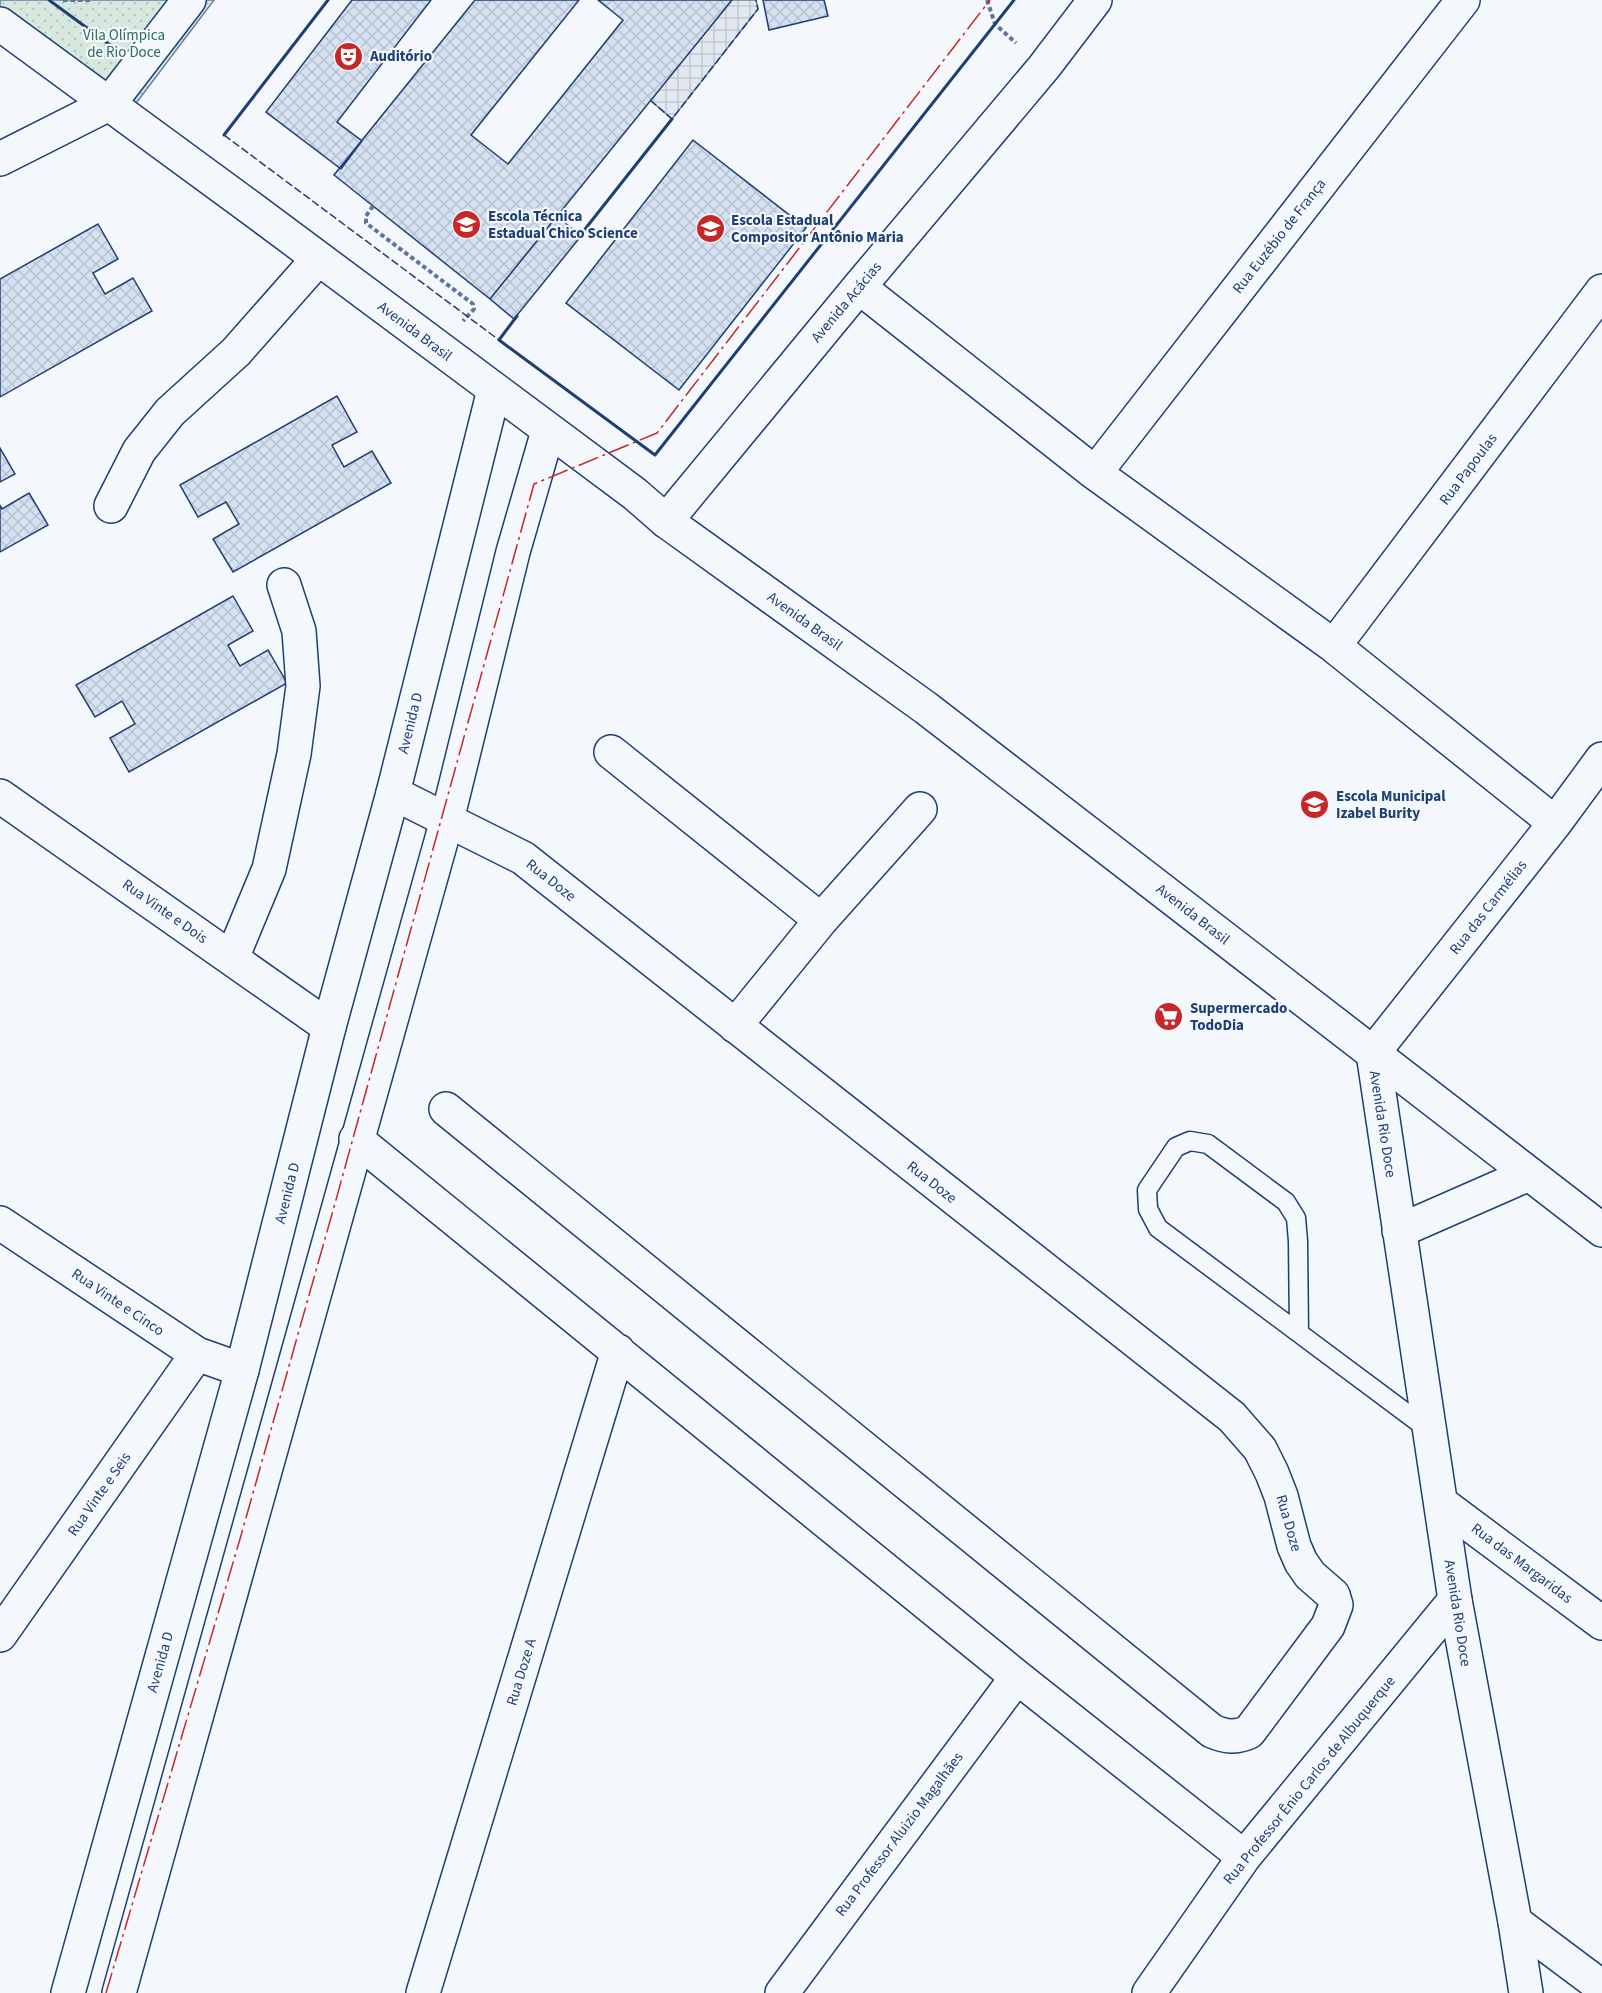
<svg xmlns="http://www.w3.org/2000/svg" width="1602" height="1993" font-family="'Source Sans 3',sans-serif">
  <defs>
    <pattern id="grass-dots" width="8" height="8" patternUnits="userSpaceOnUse" patternTransform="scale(1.5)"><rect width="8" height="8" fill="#d7e8df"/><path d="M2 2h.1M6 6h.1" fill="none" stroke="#b8c8c3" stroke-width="1.8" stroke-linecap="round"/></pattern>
    <pattern id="plaza-grid" width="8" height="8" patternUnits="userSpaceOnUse" patternTransform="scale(1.5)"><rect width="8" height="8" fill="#e3e8f0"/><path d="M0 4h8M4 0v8" fill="none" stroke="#c2c8d1"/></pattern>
    <pattern id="building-cross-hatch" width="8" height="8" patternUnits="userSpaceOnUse" patternTransform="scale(1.5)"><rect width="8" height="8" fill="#d5e0f0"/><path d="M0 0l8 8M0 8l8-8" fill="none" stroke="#b6c1d1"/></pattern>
  </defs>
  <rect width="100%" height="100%" fill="#f4f7fb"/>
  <path fill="url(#grass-dots)" stroke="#687fa3" stroke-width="1.5" d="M0 0H214L134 106 0 9Z"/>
  <path fill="url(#plaza-grid)" stroke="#687fa3" stroke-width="1.5" d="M732 0H756L758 9 672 119 650 100Z"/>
  <path fill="url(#building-cross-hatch)" stroke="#1d3f73" stroke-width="1.5" d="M352 0H431L337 122 362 141 341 169 266 112Z
    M475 0H579L471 135 508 164 623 20 598 0H732L490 299 334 175Z
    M763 0H824L828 16 769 30Z
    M693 140 806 228 679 390 566 303Z
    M557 216 581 236 514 319 490 299Z
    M98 224 118 259 93 273 105 294 133 278 152 311 0 397V279Z
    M337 396 357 432 332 445 344 467 372 451 391 483 233 572 213 539 239 524 226 502 198 517 180 485Z
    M0 448 15 474 0 482Z
    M29 493 48 525 0 552V505L2 509Z
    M233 596 253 631 228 645 240 666 268 650 287 683 129 772 110 738 135 724 122 701 95 717 76 685Z"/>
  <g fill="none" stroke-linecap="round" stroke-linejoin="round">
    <defs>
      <path id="lane" d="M1299 1333 1298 1241 1296 1218 1286 1202 1208 1144 1190 1141 1176 1147 1147 1190 1148 1209 1158 1228 1429 1430"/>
      <path id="street" d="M0 159 109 104 189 0
        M859 287 1095 473 1334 646 1555 823
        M1095 473 1463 0
        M111 506 139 451 170 412 236 352 318 259
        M666 521 859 287 1044 67 1095 0
        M1334 646 1602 291
        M611 752 821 920 735 1026
        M393 793 523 858 1232 1417 1260 1449 1272 1473 1281 1496 1294 1546 1301 1562 1310 1575 1333 1595 1336 1605 1328 1626 1249 1732C1235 1738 1226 1737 1212 1731L446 1109
        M0 796 329 1027
        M821 920 920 809
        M232 958 269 869 294 754 303 686 299 631 284 585
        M1373 1053 1555 823 1602 759
        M356 1139 1017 1677 1244 1857
        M0 1223 197 1354 242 1370
        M1441 1503 1602 1623
        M0 1635 197 1354
        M1515 1922 1602 1987
        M423 1993 618 1351
        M782 1993 1017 1677
        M1149 1993 1244 1857 1455 1600"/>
      <path id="secondary" d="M1373 1053 1455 1600 1515 1922 1526 1993
        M1399 1231 1529 1174
        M68 1993 242 1370 329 1027 393 793 494 390
        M119 1993 447 820 513 552 548 431"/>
      <path id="primary" d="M0 24 255 211 635 494 666 521 926 708 1602 1230"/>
    </defs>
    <use href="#lane" stroke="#1d3f73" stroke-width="21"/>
    <use href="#street" stroke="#1d3f73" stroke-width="36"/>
    <use href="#secondary" stroke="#1d3f73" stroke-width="36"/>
    <use href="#primary" stroke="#1d3f73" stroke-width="36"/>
    <path stroke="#5e769c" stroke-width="4" stroke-dasharray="4.5 3" stroke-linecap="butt" d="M63 0H91
      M987 0 995 24 1016 43
      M373 206 366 216V223L473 304 474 309 463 321"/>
    <use href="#lane" stroke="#f4f7fb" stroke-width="18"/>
    <use href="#street" stroke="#f4f7fb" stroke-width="33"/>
    <use href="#secondary" stroke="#f4f7fb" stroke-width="33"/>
    <use href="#primary" stroke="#f4f7fb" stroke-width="33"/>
    <path stroke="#1d3f73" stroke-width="1.5" stroke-dasharray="8 3" stroke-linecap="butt" d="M650 100 672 119 758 9 756 0
      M224 135 499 340"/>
    <path stroke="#1d3f73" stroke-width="3" d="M49 0 117 50
      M224 135 328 0
      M578 238 672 119
      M517 316 499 340 655 455 1014 0"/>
    <path stroke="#c62828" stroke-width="1.5" stroke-dasharray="21 4.5 3 4.5" stroke-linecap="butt" d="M106 1993 240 1539 334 1207 534 484 657 433 990 0"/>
  </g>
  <defs>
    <symbol id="theatre-disc" viewBox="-11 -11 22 22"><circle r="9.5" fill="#c62828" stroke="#f4f7fb"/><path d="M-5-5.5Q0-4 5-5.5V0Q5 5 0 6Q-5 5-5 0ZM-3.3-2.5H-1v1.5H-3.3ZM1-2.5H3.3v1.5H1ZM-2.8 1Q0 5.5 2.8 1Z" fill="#fff"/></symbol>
    <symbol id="university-disc" viewBox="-11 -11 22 22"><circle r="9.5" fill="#c62828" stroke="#f4f7fb"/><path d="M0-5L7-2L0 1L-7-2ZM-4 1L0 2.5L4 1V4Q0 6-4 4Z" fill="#fff"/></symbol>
    <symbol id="school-disc" viewBox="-11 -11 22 22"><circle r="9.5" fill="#c62828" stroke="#f4f7fb"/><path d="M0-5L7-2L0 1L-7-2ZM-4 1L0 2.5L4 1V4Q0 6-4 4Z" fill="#fff"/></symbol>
    <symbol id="supermarket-disc" viewBox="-11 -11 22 22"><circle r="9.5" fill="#c62828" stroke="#f4f7fb"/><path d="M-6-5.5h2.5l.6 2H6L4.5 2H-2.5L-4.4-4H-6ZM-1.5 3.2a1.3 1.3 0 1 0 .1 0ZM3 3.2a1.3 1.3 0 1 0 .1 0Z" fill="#fff"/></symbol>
  </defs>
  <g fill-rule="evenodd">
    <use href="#theatre-disc" x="332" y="40" width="33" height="33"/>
    <use href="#university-disc" x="450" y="208" width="33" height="33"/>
    <use href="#school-disc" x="694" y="212" width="33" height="33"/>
    <use href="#school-disc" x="1298" y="788" width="33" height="33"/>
    <use href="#supermarket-disc" x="1152" y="1000" width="33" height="33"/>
  </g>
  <g text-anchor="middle" stroke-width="4.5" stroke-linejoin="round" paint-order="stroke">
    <g font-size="15" fill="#2c6c60" stroke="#f4f7fb">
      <text x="124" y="40">Vila Olímpica<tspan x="124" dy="17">de Rio Doce</tspan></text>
    </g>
    <g font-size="15" font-weight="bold" fill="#1d3f73" stroke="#f4f7fb" text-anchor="start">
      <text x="370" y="61">Auditório</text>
      <text x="488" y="221">Escola Técnica<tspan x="488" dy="17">Estadual Chico Science</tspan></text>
      <text x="731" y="225">Escola Estadual<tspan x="731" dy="17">Compositor Antônio Maria</tspan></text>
      <text x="1336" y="801">Escola Municipal<tspan x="1336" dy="17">Izabel Burity</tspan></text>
      <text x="1190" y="1013">Supermercado<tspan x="1190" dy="17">TodoDia</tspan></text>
    </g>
    <g font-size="15" fill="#1d3f73" stroke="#f4f7fb">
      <text transform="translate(1279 236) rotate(-52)" y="5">Rua Euzébio de França</text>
      <text transform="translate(846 302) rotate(-50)" y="5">Avenida Acácias</text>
      <text transform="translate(415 331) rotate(37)" y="5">Avenida Brasil</text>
      <text transform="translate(1468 469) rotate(-53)" y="5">Rua Papoulas</text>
      <text transform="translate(805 621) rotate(36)" y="5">Avenida Brasil</text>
      <text transform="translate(410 723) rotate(-76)" y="5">Avenida D</text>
      <text transform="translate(551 880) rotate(38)" y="5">Rua Doze</text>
      <text transform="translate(1488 907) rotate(-52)" y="5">Rua das Carmélias</text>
      <text transform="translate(165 911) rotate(35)" y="5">Rua Vinte e Dois</text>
      <text transform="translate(1193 914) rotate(38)" y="5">Avenida Brasil</text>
      <text transform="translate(1383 1124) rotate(81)" y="5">Avenida Rio Doce</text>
      <text transform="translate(932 1182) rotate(38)" y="5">Rua Doze</text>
      <text transform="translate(287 1193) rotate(-76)" y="5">Avenida D</text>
      <text transform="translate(118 1302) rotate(34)" y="5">Rua Vinte e Cinco</text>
      <text transform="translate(99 1494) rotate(-55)" y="5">Rua Vinte e Seis</text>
      <text transform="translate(1289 1523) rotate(74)" y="5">Rua Doze</text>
      <text transform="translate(1522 1563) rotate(37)" y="5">Rua das Margaridas</text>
      <text transform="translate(1458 1613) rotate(81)" y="5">Avenida Rio Doce</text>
      <text transform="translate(160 1662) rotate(-74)" y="5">Avenida D</text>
      <text transform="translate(521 1672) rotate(-73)" y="5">Rua Doze A</text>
      <text transform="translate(1309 1780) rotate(-51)" y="5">Rua Professor Ênio Carlos de Albuquerque</text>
      <text transform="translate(899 1834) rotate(-53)" y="5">Rua Professor Aluizio Magalhães</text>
    </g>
  </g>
</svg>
